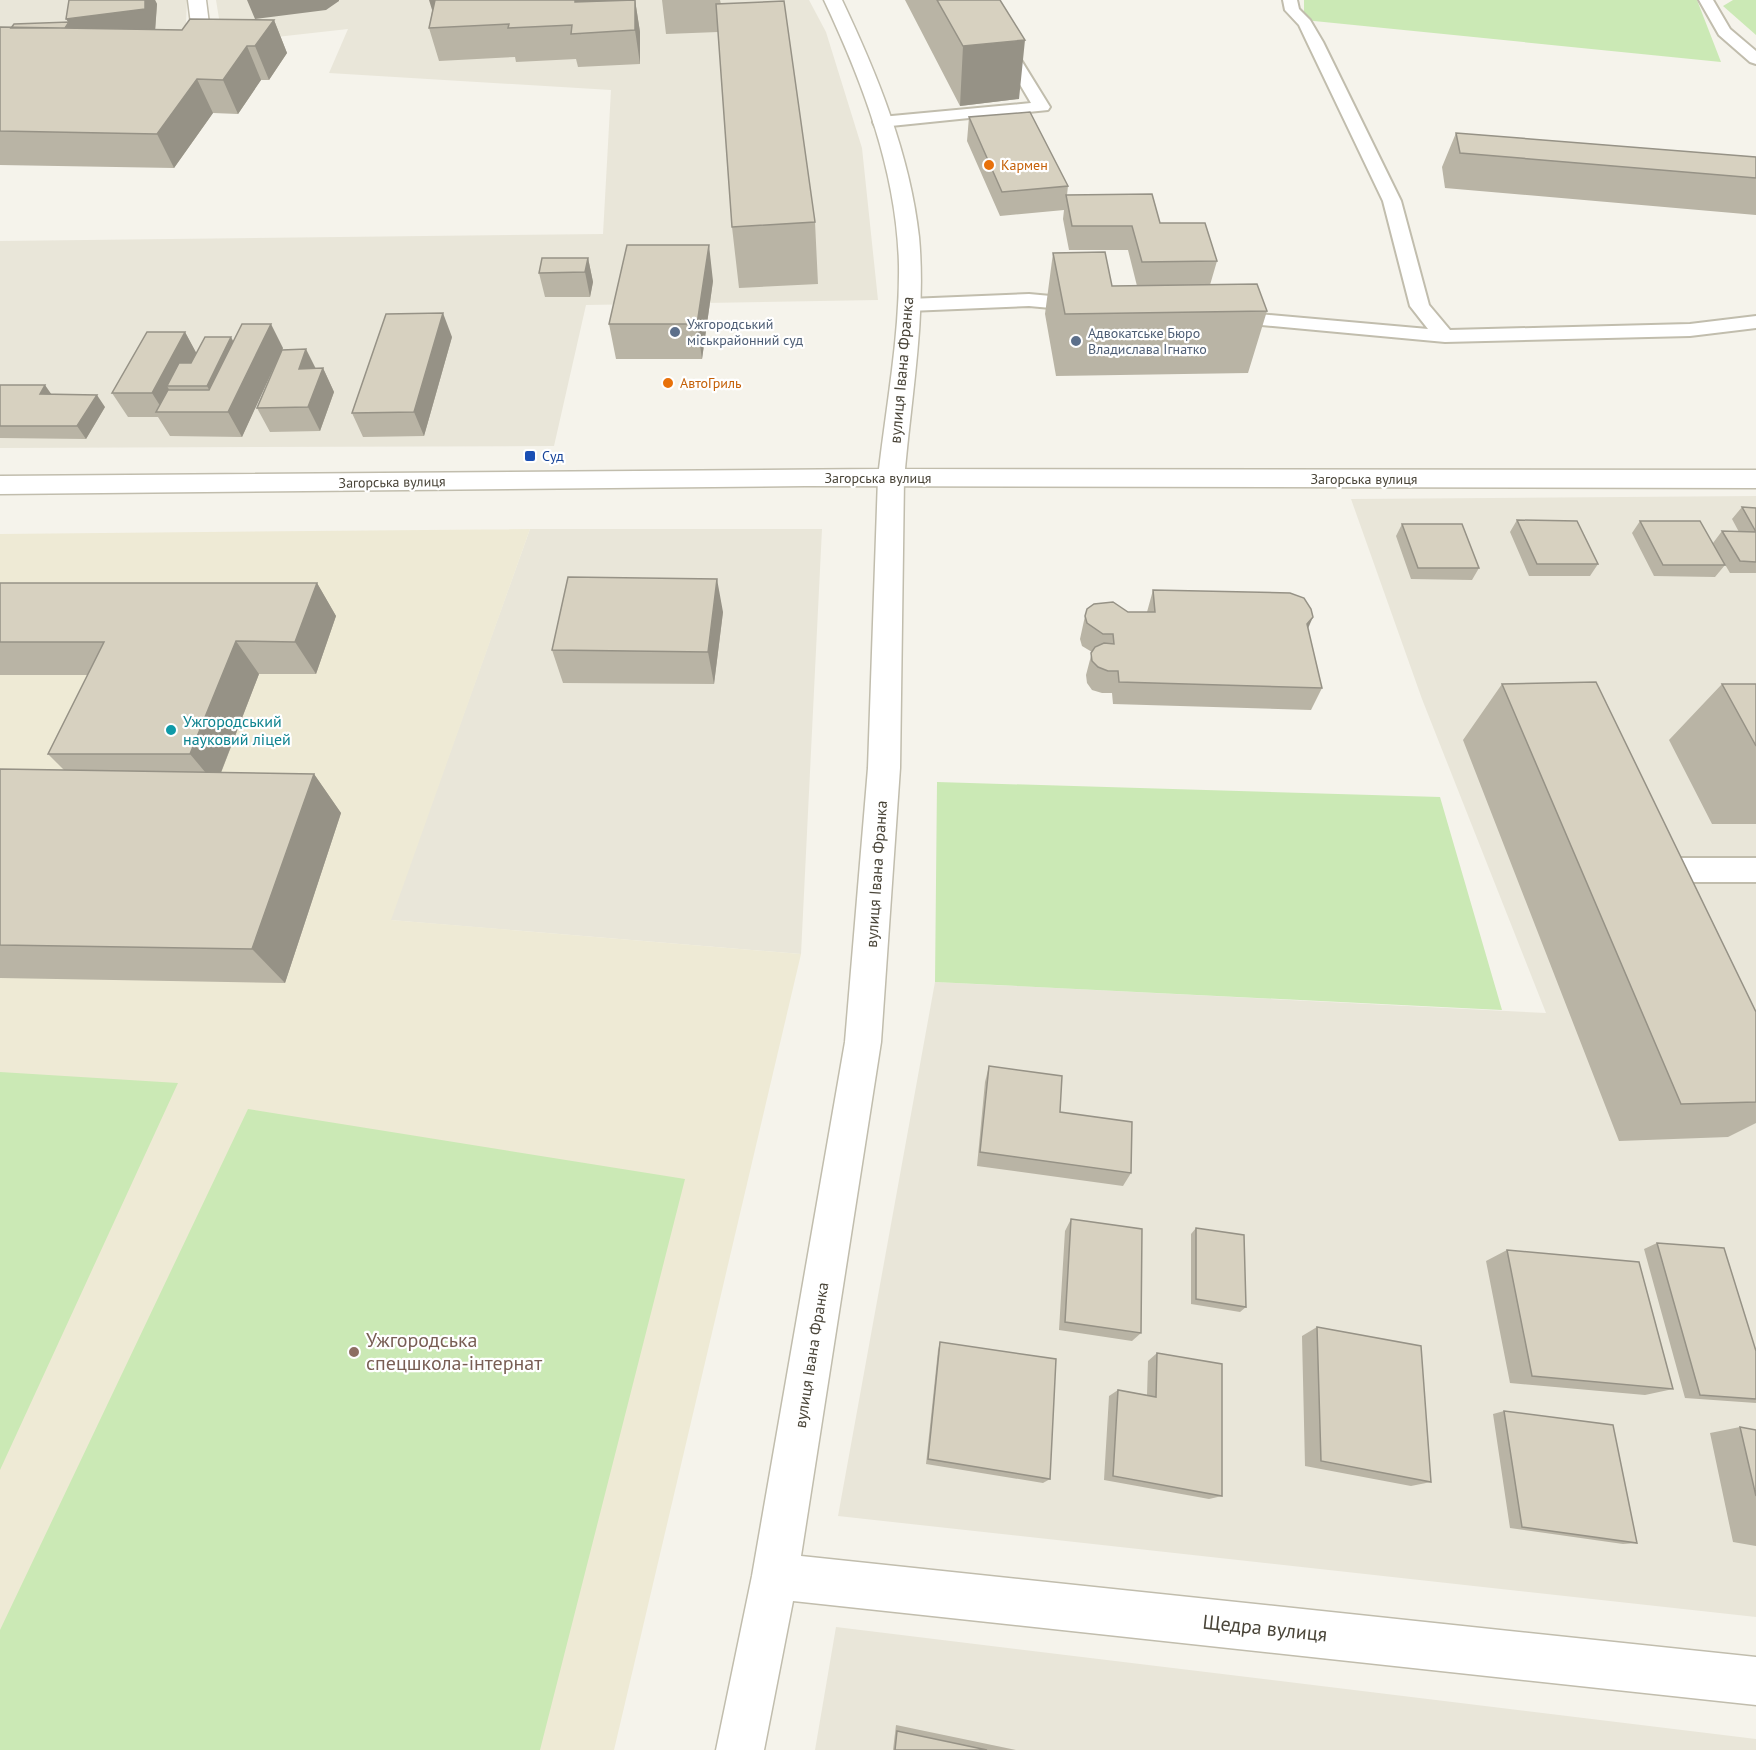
<svg xmlns="http://www.w3.org/2000/svg" width="1756" height="1750" font-family="'PT Sans',sans-serif">
  <rect width="100%" height="100%" fill="#f5f3eb"/>
  <path fill="#e9e6d9" d="M0 0H187L185 45 0 64Z
    M216 0H809L826 32 862 148 878 300 586 305 554 446 0 448V241L603 234 611 90 329 73 348 29 223 43Z
    M1756 496V1617L838 1516 935 982 1546 1013 1422 699 1351 499Z
    M530 529H822L801 954 390 920Z
    M836 1627 1756 1739V1750H815Z"/>
  <path fill="#eeead5" d="M530 529 391 920 801 954 614 1750H0V534Z"/>
  <path fill="#cbe9b5" d="M1304 0H1697L1721 62 1304 20Z
    M1733 0H1756V35L1723 6Z
    M937 782 1440 797 1502 1010 935 982Z
    M0 1072 178 1083 0 1470Z
    M248 1109 685 1179 540 1750H0V1630Z"/>
  <g fill="none" stroke-linecap="round" stroke-linejoin="round">
    <defs>
      <path id="service" d="M970 0H984L1050 107 1048 110 881 127 875 126 873 122 875 118 881 117 1031 103Z
        M1283 0H1297L1299 9 1310 20 1323 42 1401 201 1429 305 1450 330 1690 324 1756 316V328L1690 336 1445 342 1218 321 1215 317 1218 313 1225 311 1428 329 1410 306 1383 201 1307 42 1299 25 1285 10Z
        M1699 0H1713L1730 29 1756 51V64L1750 62 1719 35Z
        M1029 294 1084 299 1091 301 1094 305 1091 309 1084 311 1029 306 909 311 902 309 899 305 902 301 909 299Z
        M1672 858H1756V882H1672L1662 878 1658 870 1662 862Z"/>
      <path id="minor" d="M188 0H206L209 24 206 28H194L191 24Z
        M891 469 900 472 904 478 900 768 881 1042 801 1556 1756 1657V1705L793 1601 764 1750H716L752 1576 845 1042 868 768 878 478 882 472Z"/>
      <path id="tertiary" d="M824 0H842C877 74 910 154 919 237 926 314 912 392 905 469L1756 470V488L805 486 0 494V476L879 469C887 401 900 333 899 265 897 172 863 83 824 0Z"/>
    </defs>
    <use href="#service" stroke="#c1bdad" stroke-width="4"/>
    <use href="#minor" stroke="#c1bdad" stroke-width="3"/>
    <use href="#tertiary" stroke="#c1bdad" stroke-width="3"/>
    <use href="#service" fill="#fff" fill-rule="evenodd"/>
    <use href="#minor" fill="#fff" fill-rule="evenodd"/>
    <use href="#tertiary" fill="#fff" fill-rule="evenodd"/>
  </g>
  <path fill="#b9b4a5" d="M69 0H155L157 4 155 30H182L274 20 287 53 269 80H261L238 114 213 113 174 168 0 165V27L11 28 68 22 66 19Z
    M635 0 640 32V64L578 67 576 59 516 62 515 57 439 61 429 28 432 12Z
    M662 0H720L721 4 815 222 818 284 739 288 732 227 718 32 666 34Z
    M905 0H1000L1019 99 960 106Z
    M969 117 1068 186 1067 195 1160 223 1217 261 1210 285 1267 311 1248 373 1056 376 1045 314 1053 253 1112 286H1137L1128 250H1069L1063 219 1064 210 1000 216 967 141Z
    M1456 133 1756 157V215L1445 188 1442 167Z
    M588 258 593 282 590 297H545L539 273Z
    M713 281 702 359H616L609 324Z
    M185 332 196 353 234 342 283 348 282 350 315 368H323L334 392 320 431 270 432 257 408 278 357 242 437 170 436 158 417H128L112 393Z
    M452 337 424 436 363 437 352 413Z
    M0 385 52 394 105 407 86 439 0 438Z
    M1742 507 1756 508V573H1730L1714 546 1725 565 1715 577 1654 576 1632 533 1640 521 1713 543 1722 531 1739 532 1732 519Z
    M1517 520 1598 564 1590 576H1529L1510 532Z
    M1402 524 1479 568 1472 580 1411 579 1396 536Z
    M0 583H317L336 616 316 674H259L221 773 314 774 341 813 285 983 0 978V769L64 770 48 754 88 675H0Z
    M1153 590 1308 629 1322 688 1311 710 1113 704 1112 693H1102L1092 690 1087 683 1086 675 1092 652 1082 646 1080 639 1085 616 1128 612H1147Z
    M723 612 714 684 563 683 552 650Z
    M1502 684 1756 1012V1123L1728 1137 1619 1141 1463 740Z
    M1722 684H1756V824H1712L1669 740Z
    M989 1066 1060 1112 1131 1173 1123 1186 977 1166 985 1082Z
    M1071 1219 1141 1333 1132 1341 1059 1330 1065 1231Z
    M1196 1228 1246 1307 1240 1312 1191 1304V1234Z
    M1657 1243 1756 1351V1403L1685 1398 1644 1249Z
    M1507 1250 1673 1389 1645 1395 1510 1383 1486 1261Z
    M1317 1327 1431 1482 1411 1486 1305 1466 1302 1336Z
    M940 1342 1050 1479 1043 1483 926 1464 938 1350Z
    M1157 1353 1222 1496 1209 1499 1104 1480 1109 1396 1118 1390 1147 1395 1148 1361Z
    M1504 1411 1637 1543 1623 1544 1510 1528 1493 1414Z
    M1740 1427 1756 1430V1546L1733 1542 1710 1433Z
    M896 1725 1016 1750H893Z"/>
  <path fill="#969286" d="M145 0H155L157 4 155 32 60 35 69 23 66 19Z
    M247 0H339V1L326 10 255 19Z
    M429 0H474L433 13Z
    M558 0H616L581 29V35L575 6Z
    M635 0 640 32V64L635 30Z
    M274 20 287 53 269 80 255 46Z
    M1025 40 1019 99 960 106 963 46Z
    M247 46 261 80 238 114 223 80Z
    M197 79 213 113 174 168 157 134Z
    M709 245 713 281 702 359 697 324Z
    M588 258 593 282 590 297 585 272Z
    M443 313 452 337 424 436 414 412Z
    M271 324 283 348 242 437 228 412Z
    M185 332 198 356 167 386 175 400 164 412 152 393Z
    M231 337 244 361 221 410 207 386Z
    M306 349 318 373 299 369Z
    M323 368 334 392 320 431 308 407Z
    M45 385 54 398 40 394Z
    M97 395 105 407 86 439 77 426Z
    M717 579 723 612 714 684 708 652Z
    M317 583 336 616 316 674 295 642Z
    M1313 617 1303 640 1307 624Z
    M236 641 259 674 216 785 190 754Z
    M314 774 341 813 285 983 252 949Z"/>
  <path fill="#d7d1c0" stroke="#969286" stroke-width="1.5" d="M69 0H145V9L66 19Z
    M435 0H575V2L635 0V30L571 34 572 25 508 28 509 24 429 28Z
    M937 0H1000L1025 40 963 46Z
    M784 1 815 222 732 227 716 4Z
    M190 19 274 20 255 46H247L223 80 197 79 157 134 0 131V27L182 30Z
    M69 22 65 28H11L14 24Z
    M1030 112 1068 186 1002 192 969 117Z
    M1456 133 1756 157V178L1460 153Z
    M1152 194 1160 223H1205L1217 261 1142 262 1132 226H1072L1066 195Z
    M627 245H709L697 324H609Z
    M1105 252 1112 286 1257 284 1267 311 1065 314 1053 253Z
    M542 258H588L585 272 539 273Z
    M443 313 414 412 352 413 386 314Z
    M242 324H271L228 412H156L168 390H209Z
    M147 332H185L152 393H112Z
    M205 337H231L207 386H167L179 363H191Z
    M306 349 299 369 323 368 308 407 257 408 282 350Z
    M0 385H45L40 394 97 395 77 426H0Z
    M1742 507 1756 508V562L1740 561 1722 531 1756 532Z
    M1517 520 1577 521 1598 564H1537Z
    M1640 521H1700L1725 565H1663Z
    M1402 524H1462L1479 568H1418Z
    M568 577 717 579 708 652 552 650Z
    M0 583H317L295 642 236 641 190 754H48L104 642H0Z
    M1153 590 1290 593 1304 598 1311 609 1313 617 1307 624 1322 688 1119 682 1118 671H1108L1098 667 1092 661 1091 653 1095 647 1104 643 1114 644 1113 634H1103L1087 623 1085 616 1087 609 1094 604 1113 602 1128 612H1155Z
    M1596 682 1756 1012V1102L1681 1104 1502 684Z
    M1722 684H1756V746Z
    M0 769 314 774 252 949 0 945Z
    M989 1066 1062 1076 1060 1112 1132 1122 1131 1173 980 1152Z
    M1071 1219 1142 1229 1141 1333 1065 1322Z
    M1196 1228 1244 1235 1246 1307 1196 1299Z
    M1657 1243 1724 1248 1756 1351V1399L1700 1395Z
    M1507 1250 1639 1262 1673 1389 1532 1376Z
    M1317 1327 1421 1346 1431 1482 1321 1461Z
    M940 1342 1056 1359 1050 1479 928 1459Z
    M1157 1353 1222 1364V1496L1113 1476 1118 1390 1156 1397Z
    M1504 1411 1613 1425 1637 1543 1522 1527Z
    M1740 1427 1756 1430V1496Z
    M897 1731 987 1750H895Z"/>
  <g fill="#e8710a" stroke="#fff" stroke-width="2">
    <circle cx="989" cy="165" r="6"/>
    <circle cx="668" cy="383" r="6"/>
  </g>
  <g fill="#5c6f8a" stroke="#fff" stroke-width="2">
    <circle cx="675" cy="332" r="6"/>
    <circle cx="1076" cy="341" r="6"/>
  </g>
  <rect fill="#1a4fb4" stroke="#fff" stroke-width="2" x="524" y="450" width="12" height="12" rx="3"/>
  <circle fill="#0f9aa8" stroke="#fff" stroke-width="2" cx="171" cy="730" r="6"/>
  <circle fill="#8d6e63" stroke="#fff" stroke-width="2" cx="354" cy="1352" r="6"/>
  <g text-anchor="middle" stroke-width="4.5" stroke-linejoin="round" paint-order="stroke">
    <g font-size="14" fill="#c56008" stroke="#fff" text-anchor="start">
      <text x="1001" y="170">Кармен</text>
      <text x="680" y="388">АвтоГриль</text>
    </g>
    <g font-size="14" fill="#4e5e75" stroke="#fff" text-anchor="start">
      <text x="687" y="329">Ужгородський<tspan x="687" dy="16">міськрайонний суд</tspan></text>
      <text x="1088" y="338">Адвокатське Бюро<tspan x="1088" dy="16">Владислава Ігнатко</tspan></text>
    </g>
    <g font-size="14" fill="#164399" stroke="#fff" text-anchor="start">
      <text x="542" y="461">Суд</text>
    </g>
    <g font-size="14" fill="#4a4539" stroke="#fff">
      <text x="878" y="483">Загорська вулиця</text>
      <text x="1364" y="484">Загорська вулиця</text>
      <text transform="translate(392 482) rotate(-1)" y="5">Загорська вулиця</text>
    </g>
    <g font-size="16" fill="#4a4539" stroke="#fff">
      <text transform="translate(901 370) rotate(-85)" y="6">вулиця Івана Франка</text>
      <text transform="translate(876 874) rotate(-86)" y="6">вулиця Івана Франка</text>
      <text transform="translate(811 1355) rotate(-81)" y="6">вулиця Івана Франка</text>
    </g>
    <g font-size="16" fill="#0d838f" stroke="#fff" text-anchor="start">
      <text x="183" y="727">Ужгородський<tspan x="183" dy="18">науковий ліцей</tspan></text>
    </g>
    <g font-size="20" fill="#785e54" stroke="#fff" text-anchor="start">
      <text x="366" y="1347">Ужгородська<tspan x="366" dy="23">спецшкола-інтернат</tspan></text>
    </g>
    <g font-size="20" fill="#4a4539" stroke="#fff">
      <text transform="translate(1265 1628) rotate(6)" y="7">Щедра вулиця</text>
    </g>
  </g>
</svg>
